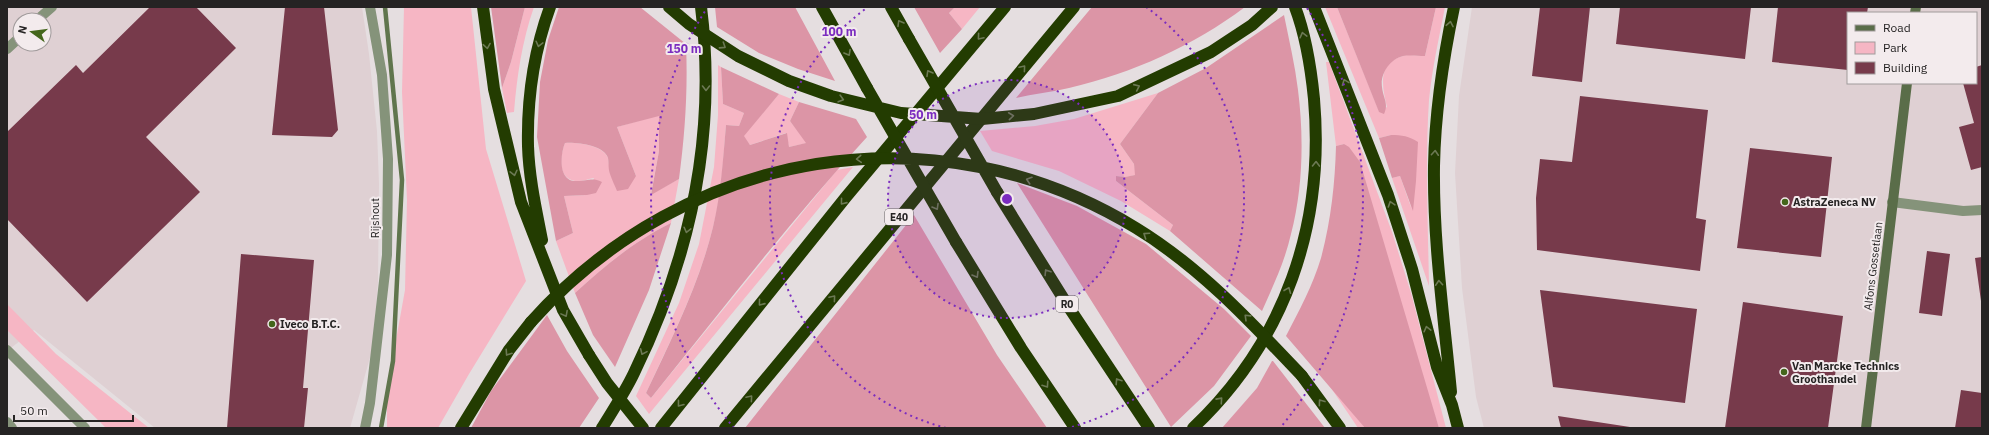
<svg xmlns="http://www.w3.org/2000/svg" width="1989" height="435" font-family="'IBM Plex Sans',sans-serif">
  <rect width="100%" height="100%" fill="#e5dee0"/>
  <path fill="#dfd0d3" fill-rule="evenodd" d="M7 7H362L369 54 377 131 379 184 378 282 373 347 350 428H155L34 330 7 351ZM20 20H44V44H20Z
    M1472 7H1982V428H1484L1476 397 1462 288 1455 173 1459 96ZM1848 13H1976V83H1848Z"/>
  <path fill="#f6b6c4" d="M404 7H471L486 149 526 281 469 374 438 428H387V390L405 290 407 200 402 92Z
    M525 7H534C522 41 517 76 514 112L507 113 502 88 511 62Z
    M955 7H980L962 29 949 13Z
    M1325 7H1337L1379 111 1387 107C1382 87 1377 63 1403 56 1409 54 1418 56 1425 56L1436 7H1445C1439 38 1432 69 1429 100 1425 162 1428 224 1429 286L1392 178 1400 176 1412 210 1391 135 1379 138Z
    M1326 62H1329L1392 232 1411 293 1446 428H1439L1344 144 1336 146Z
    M718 65 721 67 723 104 744 113 739 126 726 125C723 159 722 194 713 227 699 285 671 339 646 393L651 398 837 170 853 167 649 414 636 396 679 303 699 244 714 167 718 115Z
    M1158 93 1120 144 1134 164 1136 175 1125 177 1116 176V181L1173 225 1170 231 1121 201 1059 171 992 151 980 131 1035 126 1074 119Z
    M779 94 799 102 790 121 807 143 789 147 786 133 750 145 743 136Z
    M659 115V151L651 194 679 179 671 223C633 242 606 265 575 293L556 241 573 233 564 196 587 195 594 178C588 179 581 182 575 181 557 178 560 155 565 143 576 142 603 145 608 158 609 162 609 169 610 173L636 176 617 127Z
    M7 304 56 354 149 428H106L7 330Z
    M1327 382 1362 424 1365 428H1358Z"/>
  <path fill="#dc95a6" d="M491 7H525L511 62 502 88Z
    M559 7H640L686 44C688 90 685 134 679 179L651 195 659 151V116L617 127 636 176 628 189 617 191C615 186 612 180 610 174 608 169 609 163 608 158 604 145 576 142 565 143 560 155 558 182 577 181 588 181 592 177 602 182L596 193 587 195 564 196 573 233 556 241 537 137 540 82 548 40Z
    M715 7H795L835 81 798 69 759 53 717 27Z
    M914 7H955L949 13 962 29 940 53Z
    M1092 7H1245C1193 46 1133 73 1069 88 1052 92 1033 94 1016 98Z
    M1337 7H1436L1425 56C1418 56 1410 55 1403 56 1390 59 1380 74 1382 87 1383 98 1389 103 1384 114L1379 112Z
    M1284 15C1289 40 1295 65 1298 90 1304 137 1303 188 1291 234 1285 261 1273 286 1262 311L1170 231 1173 225 1116 181V176L1125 177 1135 175 1134 164 1120 144 1158 93 1206 68Z
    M721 67 779 94 744 136 750 145 787 133 789 147 806 143 790 121 799 102 856 119 867 137C791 220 722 310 651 398L646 393C671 340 699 285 713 227 721 194 723 159 726 125L739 126 744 113 723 104Z
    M1391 135C1402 135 1409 136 1418 142L1416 181 1413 211 1400 176 1392 178 1379 138Z
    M1344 144 1349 147 1360 162 1439 428H1365L1286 336C1299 311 1313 285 1321 258 1331 221 1335 183 1336 146Z
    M1017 183 1077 206 1146 244 1224 309 1251 336 1214 386 1171 427Z
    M914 215 997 355 1047 428H745Z
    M671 223 649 290 615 367 593 335 575 293C606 265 633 242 671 223Z
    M547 315 567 351 599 398 579 428H471L491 391Z
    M1272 361H1273L1325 428H1222L1257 388Z"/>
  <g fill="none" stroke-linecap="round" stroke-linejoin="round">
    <path stroke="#60754d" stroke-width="4.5" d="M381 428 393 361 402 180 385 7"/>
  </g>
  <path fill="#773a4b" d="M150 7H196L236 48 146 137 200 192 87 302 7 219V132L76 65 83 73Z
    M285 7H324L338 130 332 137 272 135Z
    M1540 7H1590L1582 82 1532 76Z
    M1620 7H1751L1745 59 1616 44Z
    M1778 7H1868L1867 13H1848V70L1772 62Z
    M1982 65V167L1971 170 1959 127 1974 123 1963 83H1976V67Z
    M1580 96 1708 110 1696 218 1706 220 1700 271 1537 250 1536 198 1540 159 1572 162Z
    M1750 148 1832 157 1821 257 1737 248Z
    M1927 251 1950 254 1942 316 1919 313Z
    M241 254 314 260 303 388H308L304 428H227Z
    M1982 257V301H1981L1975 258Z
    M1540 290 1697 309 1685 403 1553 387Z
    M1743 302 1843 316 1828 428H1725Z
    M1961 390 1982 393V428H1955Z
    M1558 416 1630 427V428H1561Z"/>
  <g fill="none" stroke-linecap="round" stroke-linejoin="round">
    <path stroke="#85937a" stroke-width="10" d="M37 20 52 7
      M7 49 20 37
      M1892 202 1963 211 1982 210
      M7 350 85 428
      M7 422 12 428
      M365 428 370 403 387 255 388 159 382 75 370 7"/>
    <path stroke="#5a6d49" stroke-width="10" d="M1915 13 1916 7
      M1866 428 1907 83"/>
    <path stroke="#233c01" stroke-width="12" d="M483 7 494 89 521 202 563 310 589 355
      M822 7 867 88
      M891 7 909 39
      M1314 7 1388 195 1412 269 1437 367 1452 405 1458 428
      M997 192 1068 306 1149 428
      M542 240C536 209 529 178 528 146 527 100 534 51 550 7
      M956 242 1021 348 1075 428
      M1302 376 1340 428
      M1451 392C1444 317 1433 242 1434 166 1435 113 1443 59 1454 7
      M461 428 509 350 531 322
      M602 428C613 410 625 392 634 373 690 258 717 134 701 7
      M661 428 846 197 1005 7
      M725 428 1074 7
      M1193 428C1285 341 1325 225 1314 99 1311 68 1306 36 1295 7"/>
    <path stroke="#233c01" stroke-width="12" d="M669 7 689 24 738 56 789 81 831 96 901 113 982 119 1034 114 1118 96 1211 52 1252 25 1272 7
      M909 39 997 192
      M867 88 956 242
      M531 322C686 148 936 106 1136 228 1200 267 1251 322 1302 376
      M589 355 607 383 643 428"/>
  </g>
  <defs><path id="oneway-chevron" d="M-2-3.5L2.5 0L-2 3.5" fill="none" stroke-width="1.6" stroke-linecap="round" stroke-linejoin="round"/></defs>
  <g stroke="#6c7954">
    <use href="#oneway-chevron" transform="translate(900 23) rotate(-120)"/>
    <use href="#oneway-chevron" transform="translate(1450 24) rotate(-79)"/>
    <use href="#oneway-chevron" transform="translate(1303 35) rotate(-104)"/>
    <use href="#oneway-chevron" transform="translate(980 37) rotate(130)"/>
    <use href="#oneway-chevron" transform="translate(539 44) rotate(104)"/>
    <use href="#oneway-chevron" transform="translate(487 46) rotate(81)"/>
    <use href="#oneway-chevron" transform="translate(723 46) rotate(33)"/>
    <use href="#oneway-chevron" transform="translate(848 53) rotate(61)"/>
    <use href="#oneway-chevron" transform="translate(1023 68) rotate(-50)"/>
    <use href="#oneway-chevron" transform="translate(929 73) rotate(-120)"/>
    <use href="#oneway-chevron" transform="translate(1345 82) rotate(-111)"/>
    <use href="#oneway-chevron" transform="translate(1137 87) rotate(-24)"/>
    <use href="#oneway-chevron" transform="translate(706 88) rotate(90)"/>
    <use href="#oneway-chevron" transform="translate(841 99) rotate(16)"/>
    <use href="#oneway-chevron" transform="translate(1011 116) rotate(-6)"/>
    <use href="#oneway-chevron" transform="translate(1435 153) rotate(-86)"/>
    <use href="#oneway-chevron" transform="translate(859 159) rotate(176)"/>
    <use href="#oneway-chevron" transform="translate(1316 164) rotate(-89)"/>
    <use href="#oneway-chevron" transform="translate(514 173) rotate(77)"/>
    <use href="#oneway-chevron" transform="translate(1029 180) rotate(-162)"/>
    <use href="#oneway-chevron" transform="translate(843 202) rotate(129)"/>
    <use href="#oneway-chevron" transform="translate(1391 204) rotate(-108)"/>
    <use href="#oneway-chevron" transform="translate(936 207) rotate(60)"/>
    <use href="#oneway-chevron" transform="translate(687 230) rotate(104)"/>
    <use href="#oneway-chevron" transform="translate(1146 235) rotate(-146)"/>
    <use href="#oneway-chevron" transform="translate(1047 272) rotate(-122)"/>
    <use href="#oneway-chevron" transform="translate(976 275) rotate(59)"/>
    <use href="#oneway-chevron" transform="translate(1439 283) rotate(-94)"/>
    <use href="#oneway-chevron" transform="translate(1288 290) rotate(-68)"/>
    <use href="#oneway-chevron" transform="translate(833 298) rotate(-50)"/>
    <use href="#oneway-chevron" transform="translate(761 303) rotate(129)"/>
    <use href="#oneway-chevron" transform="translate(565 314) rotate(62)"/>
    <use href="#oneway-chevron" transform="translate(1247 317) rotate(-136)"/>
    <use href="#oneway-chevron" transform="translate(1427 329) rotate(-104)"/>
    <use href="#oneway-chevron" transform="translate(643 352) rotate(114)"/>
    <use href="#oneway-chevron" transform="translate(508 353) rotate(124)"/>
    <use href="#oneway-chevron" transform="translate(1118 381) rotate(-123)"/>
    <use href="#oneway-chevron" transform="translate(1046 385) rotate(56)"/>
    <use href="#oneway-chevron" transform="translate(750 398) rotate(-50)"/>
    <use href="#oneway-chevron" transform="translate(1220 400) rotate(-48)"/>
    <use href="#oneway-chevron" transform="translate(1321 402) rotate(-126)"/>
    <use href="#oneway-chevron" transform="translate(680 404) rotate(128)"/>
  </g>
  <circle cx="1007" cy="199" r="119" fill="#7b2cbf" fill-opacity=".12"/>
  <g fill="none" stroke="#7b2cbf" stroke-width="2" stroke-dasharray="2 4">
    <circle cx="1007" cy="199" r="119"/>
    <path d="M946 428A237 237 0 0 1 868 7M1146 7A237 237 0 0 1 1068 428"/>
    <path d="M734 428A356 356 0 0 1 707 8M1307 8A356 356 0 0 1 1280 428"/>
  </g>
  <g fill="#44661c" stroke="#f3ebed" stroke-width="1.5">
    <circle cx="1785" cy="202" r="4"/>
    <circle cx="272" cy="324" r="4"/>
    <circle cx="1784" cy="372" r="4"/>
  </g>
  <g text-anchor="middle" stroke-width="4" stroke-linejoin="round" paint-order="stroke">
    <g fill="#f3ebed" stroke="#635f60" stroke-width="1">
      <rect x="885" y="209" width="28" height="16" rx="3"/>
      <rect x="1056" y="296" width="22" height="16" rx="3"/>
    </g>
    <g font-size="10" font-weight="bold" fill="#252323">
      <text x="899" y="221">E40</text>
      <text x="1067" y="308">R0</text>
    </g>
    <g font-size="11" font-weight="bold" fill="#252323" stroke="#f3ebed" text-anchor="start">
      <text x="1793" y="206">AstraZeneca NV</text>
      <text x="280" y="328">Iveco B.T.C.</text>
      <text x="1792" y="370">Van Marcke Technics<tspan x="1792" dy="13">Groothandel</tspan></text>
    </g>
    <g font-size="11" fill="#252323" stroke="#f3ebed">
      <text transform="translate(375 218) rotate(-90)" y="4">Rijshout</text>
      <text transform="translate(1873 266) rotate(-83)" y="4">Alfons Gossetlaan</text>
    </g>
  </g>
  <circle cx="1007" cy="199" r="6" fill="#7b2cbf" stroke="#f3ebed" stroke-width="2"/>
  <g font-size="12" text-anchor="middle" font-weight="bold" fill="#7b2cbf" stroke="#f3ebed" stroke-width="4" stroke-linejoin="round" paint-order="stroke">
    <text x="839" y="36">100 m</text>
    <text x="684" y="53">150 m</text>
    <text x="923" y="119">50 m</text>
  </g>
  <rect width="1989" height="435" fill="none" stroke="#252323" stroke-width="16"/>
  <rect x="1847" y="12" width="130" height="72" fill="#f3ebed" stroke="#a19b9c"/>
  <rect x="1855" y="25" width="20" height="6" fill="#5a6d49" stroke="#a19b9c"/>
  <text x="1883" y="32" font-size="12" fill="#252323">Road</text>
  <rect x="1855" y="42" width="20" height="12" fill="#f6b6c4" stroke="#a19b9c"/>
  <text x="1883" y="52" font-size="12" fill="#252323">Park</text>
  <rect x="1855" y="62" width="20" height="12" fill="#773a4b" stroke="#a19b9c"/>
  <text x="1883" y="72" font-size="12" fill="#252323">Building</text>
  <g transform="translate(32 32) rotate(284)"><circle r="19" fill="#f3ebed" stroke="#a19b9c"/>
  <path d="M0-3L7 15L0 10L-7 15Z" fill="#44661c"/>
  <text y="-6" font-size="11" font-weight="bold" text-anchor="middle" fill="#252323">N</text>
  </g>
  <path d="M14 415v6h119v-6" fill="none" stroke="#252323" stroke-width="2"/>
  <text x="20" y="415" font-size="12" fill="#252323" stroke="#f3ebed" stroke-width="3" paint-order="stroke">50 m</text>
</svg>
